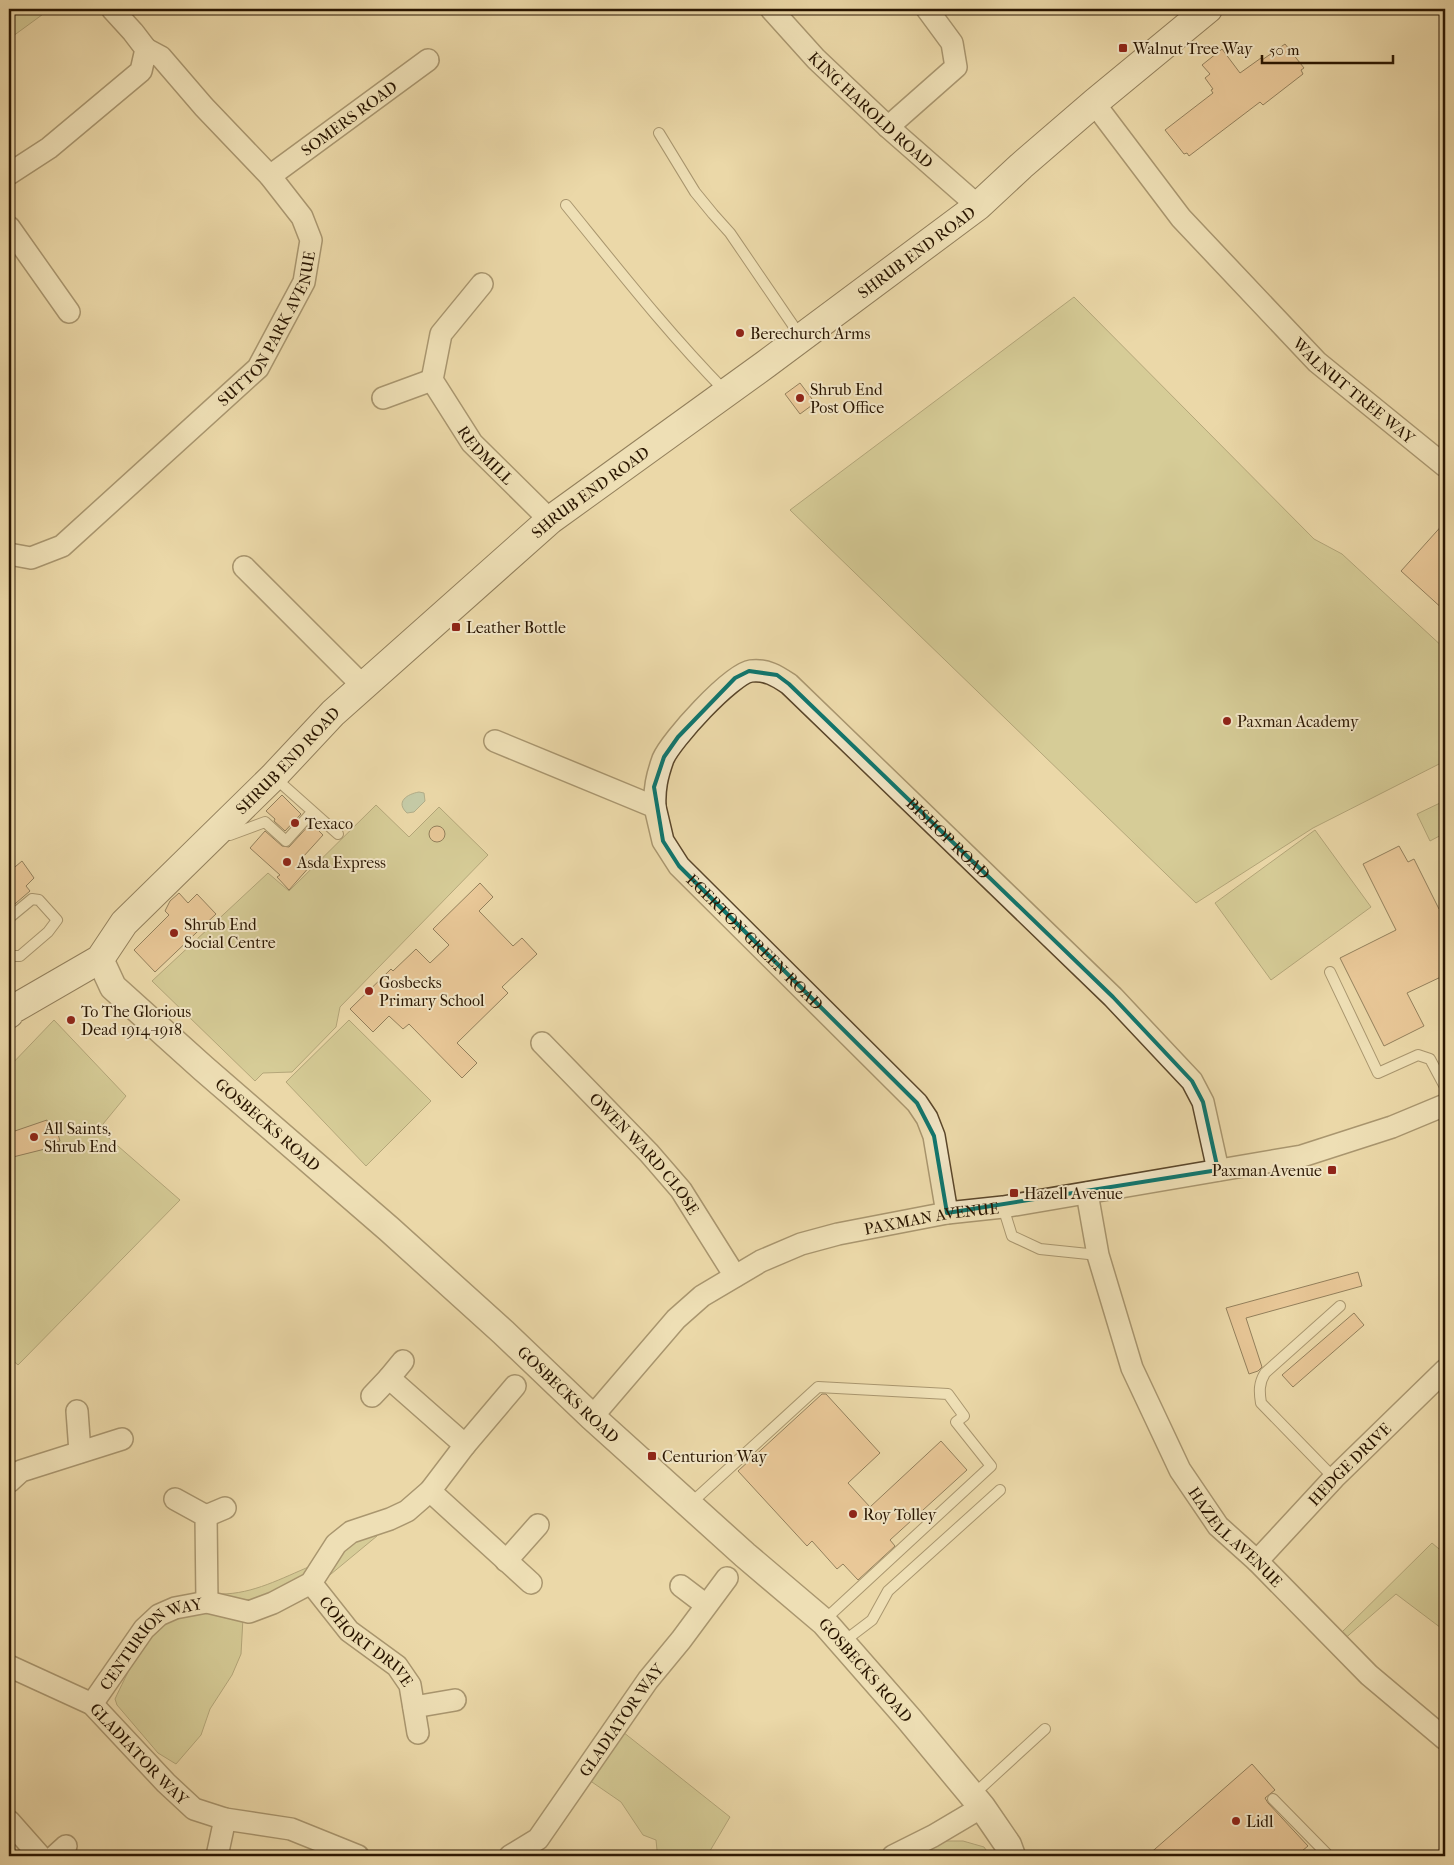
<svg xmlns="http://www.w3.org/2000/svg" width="1454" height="1865" font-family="'IM FELL French Canon',serif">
  <rect width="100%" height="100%" fill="#ebd8a8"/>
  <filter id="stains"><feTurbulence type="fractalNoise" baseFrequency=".004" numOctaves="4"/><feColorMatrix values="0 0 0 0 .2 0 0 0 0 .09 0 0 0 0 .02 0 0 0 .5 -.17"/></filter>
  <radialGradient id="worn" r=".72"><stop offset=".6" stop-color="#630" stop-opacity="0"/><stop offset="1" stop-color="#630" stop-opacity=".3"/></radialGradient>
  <path fill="#bcbd84" stroke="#726942" d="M9 9H50L9 39Z
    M1074 297 1314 539 1342 554 1445 649V761L1313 828 1196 903 790 510Z
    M1440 803 1445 814V833L1430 841 1417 814Z
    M376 805 409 837 439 807 488 855 340 1007 336 1027 292 1072 263 1073 255 1081 152 981 268 873 289 891Z
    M1315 830 1371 907 1271 980 1215 903Z
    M54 1020 126 1096 103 1124V1133L180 1200 18 1365 9 1357V1067Z
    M349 1020 431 1101 366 1166 286 1082Z
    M372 1533 377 1536 325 1579 327 1571 350 1544Z
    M1432 1543 1445 1554V1631L1396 1594 1342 1641 1338 1636Z
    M311 1566 306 1575 258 1599 232 1601 220 1596 221 1594C253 1594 282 1578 311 1566Z
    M195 1611 243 1618 241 1654 232 1675 210 1709 201 1735 176 1764 158 1753 117 1705 115 1699C125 1678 148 1627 169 1617 176 1613 187 1613 195 1611Z
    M623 1732 730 1817 707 1856H654L657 1850 656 1840 643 1835 621 1802 589 1780Z
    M945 1841H963L984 1847 990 1856H911Z"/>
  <path fill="#98baa6" stroke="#6c7864" d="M419 792 424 793 425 801 414 812 407 813C395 802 407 794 419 792Z"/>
  <path fill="#e7b386" stroke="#291500" d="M1285 44 1304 68 1301 70 1303 74 1263 105 1260 102 1189 156 1187 153 1184 154 1165 130 1213 93 1211 90 1213 89 1205 78 1210 74 1202 65 1222 49 1240 73 1261 58 1262 60Z
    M800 383 815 403 800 414 785 394Z
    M1445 522V611L1401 571Z
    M282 795 301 814 285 831 274 821 275 819 266 811Z
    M311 823 323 835 303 857 311 865 289 890 277 877 280 875 250 848 265 831 282 846 289 847Z
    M429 834a8 8 0 1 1 16 0a8 8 0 1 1-16 0Z
    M1399 846 1408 862 1414 859 1439 909 1445 906V975L1407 993 1424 1026 1384 1046 1340 958 1396 930 1363 864Z
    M22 861 34 878 26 886 30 891 9 909V872Z
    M480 883 493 897 479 911 513 946 522 938 537 954 502 987 508 993 457 1043 477 1063 462 1078 409 1024 403 1029 389 1016 373 1032 350 1009 391 969 393 971 416 949 430 963 449 945 433 929Z
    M179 893 188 903 197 894 216 914 155 972 134 950 169 915 165 911 170 901Z
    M47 1120 48 1126 55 1124 60 1141 44 1145 45 1149 9 1158V1133Z
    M1358 1272 1362 1286 1246 1318 1262 1367 1258 1371 1249 1374 1226 1308Z
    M1354 1313 1364 1325 1293 1387 1282 1375Z
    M822 1394H826L880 1453 848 1483 870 1507 941 1441 967 1470 890 1540 895 1546 858 1580 843 1564 837 1569 812 1541 807 1546 738 1471Z
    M1252 1764 1275 1790 1265 1798 1268 1803 1308 1846 1296 1856H1147Z"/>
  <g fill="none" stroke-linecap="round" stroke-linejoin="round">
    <defs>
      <path id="service" d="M659 133 695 192 713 214 730 233 801 337
        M566 205C618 269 668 333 726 392
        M274 777 338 834
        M224 830 230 835 265 822 286 841 312 812
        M9 918 32 899 39 900 57 920 48 932 20 956H9
        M1330 972 1378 1073 1418 1055 1430 1059 1445 1087
        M1003 1207 1012 1236 1040 1249 1098 1255
        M1334 1478 1261 1403C1259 1391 1259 1383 1265 1373L1340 1306
        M690 1504 818 1387 948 1394 964 1416 956 1422 991 1466 832 1613 825 1621
        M843 1642 872 1620 888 1591 1000 1490
        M973 1795 1045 1729
        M1273 1799 1328 1855 1327 1856"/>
      <g id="minor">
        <path id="s1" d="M771 9 816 59 888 127 978 206"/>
        <path id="s2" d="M1094 103 1181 218 1317 362 1445 466"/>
        <path d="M888 127 956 67 952 43 927 9"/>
        <path d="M9 174 49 148 141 71 146 49 133 32 112 9"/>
        <path id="s3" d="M270 176 428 60"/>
        <path d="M9 227 69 312"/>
        <path id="s4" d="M482 284 441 334 432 380 472 443 550 520"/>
        <path d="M383 398 432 380"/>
        <path id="s5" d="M9 554 31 558 62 546 258 368 304 282 311 240 302 217 270 176 204 107 161 57 146 49"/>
        <path d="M244 567 364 687"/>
        <path id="s6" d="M495 741 655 807 663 841 679 866 917 1103 927 1118 934 1136 947 1213"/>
        <path id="s7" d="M655 807C654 789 657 776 663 759 671 740 731 674 751 671 766 669 777 676 789 684L1113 997 1192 1081 1203 1102 1218 1170"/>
        <path id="s8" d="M542 1043 649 1153 681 1190 735 1276"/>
        <path id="s9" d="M1087 1193 1098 1255 1132 1368 1180 1470 1218 1526 1257 1561 1369 1675 1445 1739"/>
        <path d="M389 1378 403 1361"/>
        <path d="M372 1396 389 1378 465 1445"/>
        <path d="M77 1411 80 1452"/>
        <path id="s10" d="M592 1417 676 1319 702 1296 761 1261 801 1244 838 1234 947 1213 1003 1207 1302 1156 1392 1127 1445 1105"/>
        <path d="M9 1482 21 1471 122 1439"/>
        <path d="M430 1491 531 1583"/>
        <path d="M175 1499 206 1516 207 1602"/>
        <path d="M206 1516 225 1508"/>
        <path d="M506 1561 538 1525"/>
        <path id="s11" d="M1257 1561 1334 1478 1445 1370"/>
        <path id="s12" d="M311 1583 349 1631 397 1666 410 1685 418 1733"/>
        <path d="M681 1586 706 1605"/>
        <path id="s13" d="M9 1666 92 1704 166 1783 194 1809 225 1819 291 1829 358 1856"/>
        <path id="s14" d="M92 1704 144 1629 159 1615 175 1608 207 1602 249 1612 273 1603 311 1583 336 1544 351 1532 390 1519 407 1511 430 1491 465 1445 515 1386"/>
        <path d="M414 1707 455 1700"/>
        <path d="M9 1821 40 1856"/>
        <path d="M55 1856 66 1846"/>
        <path d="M217 1856 225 1819"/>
        <path id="s15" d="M510 1856 538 1839 648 1680 681 1640 727 1578"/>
        <path d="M893 1856 933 1836 982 1807"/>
      </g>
      <g id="tertiary">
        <path id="s16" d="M100 959 113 987 203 1068 389 1229 503 1332 592 1417 745 1555 824 1622 909 1719 982 1807 1008 1845 1012 1856"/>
      </g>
      <g id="secondary">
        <path id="s17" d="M9 1014 10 1011 100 959 124 923 273 777 333 713 550 520 766 364 978 206 1021 166 1094 103 1208 9"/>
      </g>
    </defs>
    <use href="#service" stroke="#5a462a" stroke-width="12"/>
    <use href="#minor" stroke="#5a462a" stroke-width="24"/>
    <use href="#tertiary" stroke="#5a462a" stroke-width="29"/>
    <use href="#secondary" stroke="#291500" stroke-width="30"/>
    <use href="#service" stroke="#f2e6c6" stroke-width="10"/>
    <use href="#minor" stroke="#f2e6c6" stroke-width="21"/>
    <use href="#tertiary" stroke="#f2e6c6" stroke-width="26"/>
    <use href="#secondary" stroke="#f2e6c6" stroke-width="28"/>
  </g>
  <path d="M0 0H1454V1865H0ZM749 671 777 675 789 684 1113 997 1192 1081 1203 1102 1218 1170 947 1213 934 1136 917 1103 679 866 663 841 654 787 664 757 678 737 735 678Z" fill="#ebd8a8" fill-opacity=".55" fill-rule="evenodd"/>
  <path fill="none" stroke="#0f766e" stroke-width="4" stroke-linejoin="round" d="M749 671 777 675 789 684 1113 997 1192 1081 1203 1102 1218 1170 947 1213 934 1136 917 1103 679 866 663 841 654 787 664 757 678 737 735 678Z"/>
  <g fill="#8f2418" stroke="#f2e6c6" stroke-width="2">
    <rect x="1118" y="43" width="10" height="10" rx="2.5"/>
    <circle cx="740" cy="333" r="5"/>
    <circle cx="800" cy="398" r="5"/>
    <rect x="451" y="622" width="10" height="10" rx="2.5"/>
    <circle cx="1227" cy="721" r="5"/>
    <circle cx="295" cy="823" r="5"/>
    <circle cx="287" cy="862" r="5"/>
    <circle cx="174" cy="933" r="5"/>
    <circle cx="369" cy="991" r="5"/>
    <circle cx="71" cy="1020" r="5"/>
    <circle cx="34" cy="1137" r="5"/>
    <rect x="1327" y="1165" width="10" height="10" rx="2.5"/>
    <rect x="1009" y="1188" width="10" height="10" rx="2.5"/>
    <rect x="647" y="1451" width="10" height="10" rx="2.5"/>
    <circle cx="853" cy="1514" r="5"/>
    <circle cx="1236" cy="1821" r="5"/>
  </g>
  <g text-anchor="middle" stroke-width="4" stroke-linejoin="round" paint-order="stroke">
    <g font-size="16" fill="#291500" stroke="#f2e6c6" text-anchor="start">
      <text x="1133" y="54">Walnut Tree Way</text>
      <text x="750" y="339">Berechurch Arms</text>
      <text x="810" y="395">Shrub End<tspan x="810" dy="18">Post Office</tspan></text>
      <text x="466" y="633">Leather Bottle</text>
      <text x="1237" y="727">Paxman Academy</text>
      <text x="305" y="829">Texaco</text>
      <text x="297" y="868">Asda Express</text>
      <text x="184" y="930">Shrub End<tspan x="184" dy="18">Social Centre</tspan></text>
      <text x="379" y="988">Gosbecks<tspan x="379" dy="18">Primary School</tspan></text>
      <text x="81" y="1017">To The Glorious<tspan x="81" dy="18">Dead 1914-1918</tspan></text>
      <text x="44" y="1134">All Saints,<tspan x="44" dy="18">Shrub End</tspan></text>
      <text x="1322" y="1176" text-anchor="end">Paxman Avenue</text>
      <text x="1024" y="1199">Hazell Avenue</text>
      <text x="662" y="1462">Centurion Way</text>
      <text x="863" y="1520">Roy Tolley</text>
      <text x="1246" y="1827">Lidl</text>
    </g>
    <g font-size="16" fill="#291500" stroke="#f2e6c6">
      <text dy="6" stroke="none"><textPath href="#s1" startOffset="142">KING HAROLD ROAD</textPath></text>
      <text dy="6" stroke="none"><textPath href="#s3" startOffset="98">SOMERS ROAD</textPath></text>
      <text dy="6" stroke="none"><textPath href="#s17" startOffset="1191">SHRUB END ROAD</textPath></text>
      <text dy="6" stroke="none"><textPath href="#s5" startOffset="359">SUTTON PARK AVENUE</textPath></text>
      <text dy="6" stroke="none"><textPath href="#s2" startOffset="389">WALNUT TREE WAY</textPath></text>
      <text dy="6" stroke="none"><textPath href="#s4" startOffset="204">REDMILL</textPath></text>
      <text dy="6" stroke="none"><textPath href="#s17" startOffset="786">SHRUB END ROAD</textPath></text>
      <text dy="6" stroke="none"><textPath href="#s17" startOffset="381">SHRUB END ROAD</textPath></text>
      <text dy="6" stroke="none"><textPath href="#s7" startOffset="438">BISHOP ROAD</textPath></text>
      <text dy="6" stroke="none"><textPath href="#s6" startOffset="345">EGERTON GREEN ROAD</textPath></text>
      <text dy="6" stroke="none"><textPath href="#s16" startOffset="238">GOSBECKS ROAD</textPath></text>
      <text dy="6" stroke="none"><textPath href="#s8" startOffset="151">OWEN WARD CLOSE</textPath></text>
      <text dy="6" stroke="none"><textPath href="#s10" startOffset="409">PAXMAN AVENUE</textPath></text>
      <text dy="6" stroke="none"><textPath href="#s16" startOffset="642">GOSBECKS ROAD</textPath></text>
      <text dy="6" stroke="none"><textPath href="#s11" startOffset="134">HEDGE DRIVE</textPath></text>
      <text dy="6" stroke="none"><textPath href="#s9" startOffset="381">HAZELL AVENUE</textPath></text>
      <text dy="6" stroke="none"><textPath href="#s12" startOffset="81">COHORT DRIVE</textPath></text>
      <text dy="6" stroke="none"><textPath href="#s14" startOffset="88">CENTURION WAY</textPath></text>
      <text dy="6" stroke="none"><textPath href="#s16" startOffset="1048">GOSBECKS ROAD</textPath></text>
      <text dy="6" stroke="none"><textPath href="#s15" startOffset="178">GLADIATOR WAY</textPath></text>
      <text dy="6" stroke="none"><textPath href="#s13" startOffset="160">GLADIATOR WAY</textPath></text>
    </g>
  </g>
  <rect width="1454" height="1865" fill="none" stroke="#ebd8a8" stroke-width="30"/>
  <rect x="10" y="10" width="1434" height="1845" fill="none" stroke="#291500" stroke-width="2.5"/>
  <rect x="15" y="15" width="1424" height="1835" fill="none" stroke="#291500"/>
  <path d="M1262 55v8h131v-8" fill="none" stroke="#291500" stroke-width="2.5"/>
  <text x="1269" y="55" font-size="15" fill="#291500" stroke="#f2e6c6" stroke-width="4" paint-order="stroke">50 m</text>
  <rect width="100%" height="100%" filter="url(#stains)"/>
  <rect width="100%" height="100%" fill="url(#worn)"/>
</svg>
